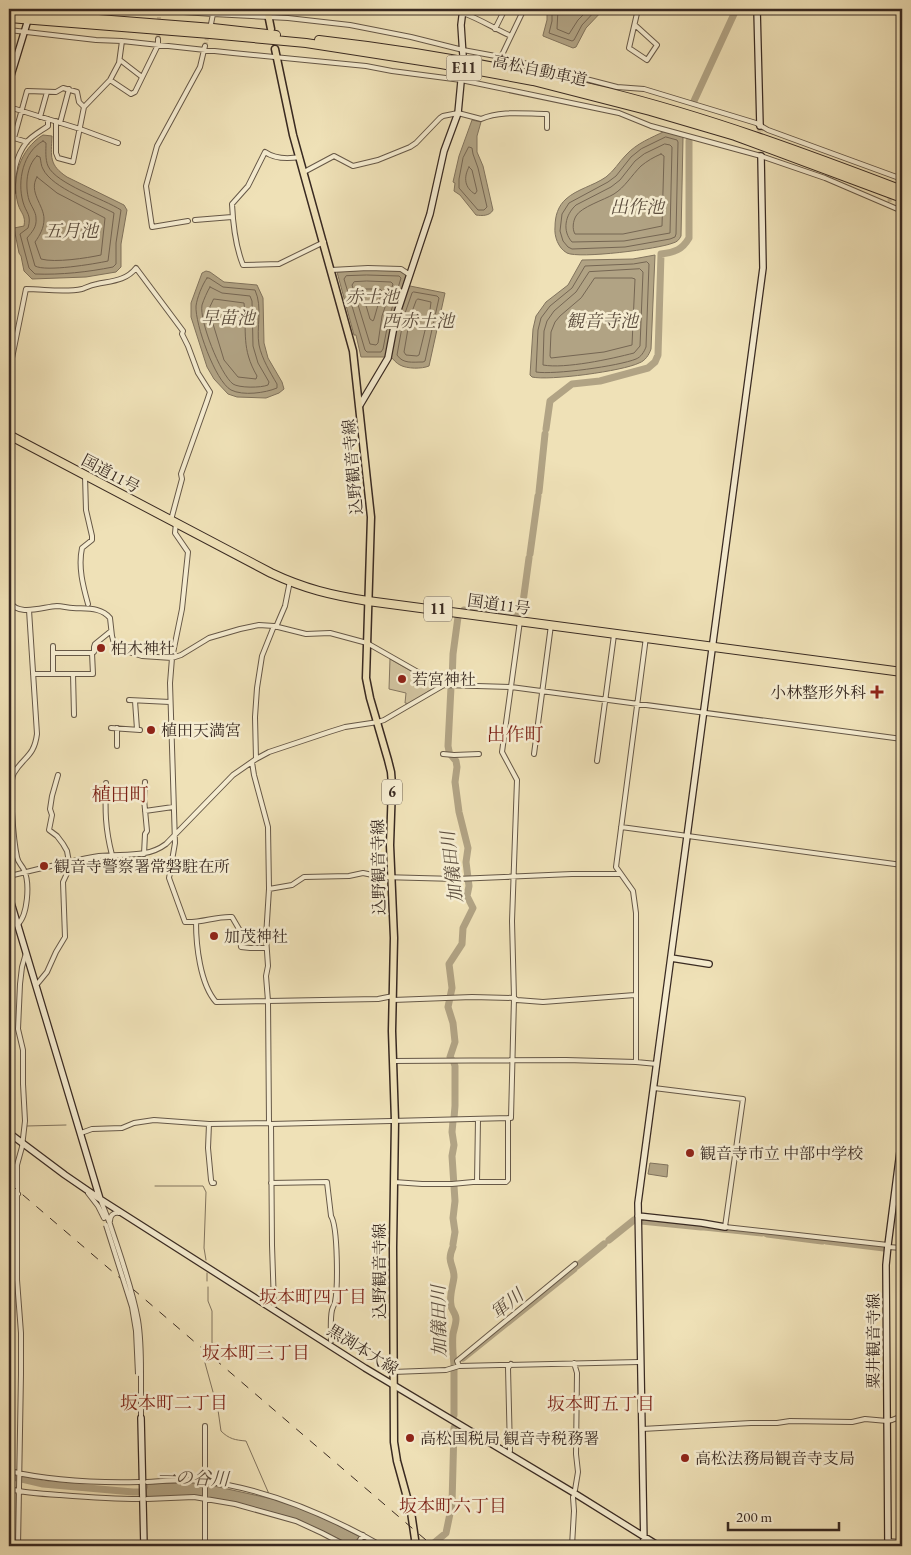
<svg xmlns="http://www.w3.org/2000/svg" width="911" height="1555" font-family="'EB Garamond','Noto Serif JP',serif">
  <rect width="100%" height="100%" fill="#efe1b7"/>
  <filter id="stains"><feTurbulence type="fractalNoise" baseFrequency=".004" numOctaves="4"/><feColorMatrix values="0 0 0 0 .2 0 0 0 0 .09 0 0 0 0 .02 0 0 0 .5 -.17"/></filter>
  <radialGradient id="worn" r=".72"><stop offset=".6" stop-color="#630" stop-opacity="0"/><stop offset="1" stop-color="#630" stop-opacity=".3"/></radialGradient>
  <path fill="#d0c29e" stroke="#847660" d="M390 659 423 678 439 684 410 704 405 703 406 693 389 689Z"/>
  <path fill="#b1a384" stroke="#81735d" d="M547 9H604L586 28 576 47 573 48 543 36V35L547 20Z
    M472 120 481 122 477 136V152L483 166 493 210C490 216 482 216 476 215L460 195 454 191 455 183 453 182 459 156Z
    M665 131 683 137V138L681 236C679 240 677 242 673 243 659 249 579 259 567 253 558 248 554 236 555 227 555 216 558 206 566 199 577 189 593 186 606 177 614 171 619 162 626 155 637 143 651 138 665 131Z
    M43 135 52 136C51 157 49 165 67 177L124 205 127 210 121 244V267L116 272 86 277 32 279 24 271 21 256 19 253 14 228 24 226C26 215 21 214 18 204 11 179 20 149 43 135Z
    M655 255 651 349C649 355 645 361 639 363 623 371 549 381 532 377L530 375 533 329 536 316 546 302 568 285 582 260 633 259Z
    M367 270 400 271 407 276 386 357H361L356 335H354L337 272Z
    M206 271 210 272 224 282 257 285 263 298 264 343 268 358 282 382 284 389 279 393 266 398 237 397 228 394 214 379 207 367 191 317V303L202 273Z
    M410 286 445 293 429 366C422 369 407 369 400 365 396 363 394 360 391 357L399 314 408 287Z
    M650 1163 668 1165 667 1177 648 1174Z
    M196 1482 286 1502 326 1519 377 1546H350L323 1532 286 1516 242 1504 210 1498 147 1497V1484Z"/>
  <g fill="none" stroke-linecap="round" stroke-linejoin="round">
    <path stroke="#756653" stroke-width="1" d="M552 9V21L549 33 572 41 574 40 582 25 597 9
      M558 9 557 29 569 34 578 20 589 9
      M666 137 677 140 678 142 676 234 675 237 670 239 625 247 572 249 568 247 563 241 560 231 562 214 569 203 608 182 616 176 631 157 641 149Z
      M43 141 46 143C46 150 45 159 48 166 56 184 104 199 121 210L116 243V264L113 267C88 272 61 275 35 274L29 268 20 234 28 228C32 215 26 213 23 202 17 181 23 152 43 141Z
      M665 144 670 145 672 147 670 233 624 241 572 242C562 231 565 215 576 205L611 187 620 180 635 161 644 154Z
      M469 147 472 148 473 154 478 168 487 207 484 210H478L459 188V179L463 158Z
      M661 154 664 156 662 226 623 234H575C572 229 573 221 576 216 581 207 604 200 614 194 625 187 631 176 641 166 647 161 654 157 661 154Z
      M37 156 40 157C41 161 41 166 43 169 52 188 95 203 114 213L108 261C94 264 46 272 35 266L27 238C32 232 37 227 36 218 36 212 31 206 29 200 25 187 26 166 37 156Z
      M469 167 472 170 477 191 475 194C465 188 463 178 469 167Z
      M37 177 57 193 105 218 101 255C87 258 55 263 41 259L35 242C40 235 44 228 44 219 44 205 28 192 37 177Z
      M647 262 649 264 646 347C644 352 641 357 636 359 619 366 554 375 536 372L538 330 541 318 550 306 572 288 585 266 633 264Z
      M640 269 643 272 640 346 634 353C611 359 565 369 543 365L544 331 547 321 554 311 576 292 589 272Z
      M367 275 399 276 401 278 389 318 383 349 381 352H367L365 350 344 279 346 276Z
      M207 278H209L223 287 255 290C263 308 256 327 259 345 262 359 270 372 277 384V388C265 393 243 396 231 390 215 381 195 324 196 306 197 298 202 285 207 278Z
      M595 278H632L635 279 632 345 604 352 551 358 550 356 551 332 555 322 560 316 581 298Z
      M367 281 391 282 393 284 382 316 378 343 376 345 370 344 352 285 354 282Z
      M210 287 222 293 250 296 252 301 253 346 258 363 269 382 268 385C261 388 239 388 233 384 220 374 199 320 202 305 204 299 207 292 210 287Z
      M364 289H380L382 291 374 319 373 321 370 319 362 292Z
      M414 292 437 296 439 298 425 361 423 362C412 362 403 364 397 355L404 316 412 293Z
      M214 299 244 303C247 333 241 348 257 376L256 379 238 377 224 360 210 314V307Z
      M418 299 431 302 430 310 419 355 417 356 406 355 404 352 410 317 416 301Z"/>
    <path stroke="#81735d" stroke-width="1" d="M27 1126 66 1125
      M155 1186H203L206 1192 204 1248 206 1260
      M207 1273V1281
      M208 1287V1301L212 1311V1353
      M208 1356 205 1359V1363L218 1410 221 1431C229 1439 235 1440 246 1441L269 1494"/>
    <path stroke="#b1a384" stroke-width="7" d="M694 101 734 14 733 9
      M546 429 550 401 572 384 600 381 648 368 655 362 658 355 661 254C675 252 682 250 689 238V141
      M539 492 545 434
      M530 554 538 496
      M464 610 517 616
      M521 617 529 558
      M452 682 453 654 458 617
      M449 751 448 746 451 687
      M451 755 456 761 457 767 455 782 459 812 468 848 466 862 469 886 467 896 473 908 463 928 462 944 449 964 452 988 448 1007 453 1023 455 1042 450 1057 452 1060
      M454 1118 455 1106V1066L454 1063
      M453 1121 452 1132 454 1145 452 1156 455 1201 453 1218 455 1232 453 1244
      M641 1221 701 1227
      M704 1227 762 1233
      M767 1234 822 1241
      M609 1240 634 1220
      M826 1241 884 1248
      M453 1247C446 1263 454 1264 454 1277 453 1286 449 1296 451 1305 451 1310 456 1313 456 1319 456 1324 454 1329 453 1334 452 1344 453 1355 454 1365
      M577 1266 604 1244
      M463 1358 574 1269
      M454 1415V1370
      M9 1476 43 1484 133 1492H147
      M434 1543 446 1533 452 1504 454 1428"/>
    <path stroke="#cbbc99" stroke-width="4" stroke-dasharray="4 2" stroke-linecap="butt" d="M158 39 159 16
      M205 46 208 34
      M889 192 890 205"/>
    <path stroke="#cbbc99" stroke-width="5.5" stroke-dasharray="5.5 3" stroke-linecap="butt" d="M760 126 761 156"/>
    <defs>
      <path id="street" d="M139 9 213 14 288 18 350 25 411 37 463 50 501 57 617 87 644 89 756 123 768 130 902 179
        M463 13C480 19 495 29 511 36
        M211 24 213 14
        M635 25 657 45 647 60 629 48 638 9
        M495 29 505 9
        M9 30 96 40 122 41 233 53 366 66 392 71 461 80 619 113 651 126 761 156 825 178 902 211
        M501 57 524 9
        M120 60 142 77
        M110 80 131 94 135 92 158 45V39
        M9 107 80 129 118 143
        M40 117 47 92
        M56 121V153L58 158 73 162 84 107 110 80 119 63 122 41
        M60 123 69 89
        M27 142 14 138 27 91 56 92 63 88 77 92 79 102 84 107
        M300 157C288 159 275 159 265 152L248 186 232 204C233 225 235 245 243 265L279 264 324 242
        M304 172 334 156 353 166 378 160 410 147 416 143 440 118 443 116 458 113 481 119C501 110 526 114 547 114V128
        M13 192C12 176 16 156 26 143 31 136 41 131 48 126V119
        M195 220 232 217
        M188 221 152 227 146 186 157 146 200 67 205 46
        M331 270 368 268 401 269 410 275
        M9 373 26 289C44 289 64 293 82 289 87 287 91 285 97 284 111 281 126 281 136 268L183 331 182 334 188 346 198 373 210 392 207 401 181 474 182 479 171 520
        M85 476 86 510 92 536V540L82 548C78 567 83 586 88 604
        M176 523 175 533 188 552 182 609 172 658 170 683 175 843 169 878 185 922C202 923 216 916 232 917L239 929 241 947 250 948H266
        M9 601C18 617 42 607 57 606 62 606 68 608 73 608 87 609 101 607 110 618L112 636 115 647 132 653 142 656 172 658 181 655 209 638 240 629 259 625 274 626 306 634 330 633 367 643 425 676 444 685 511 687 902 739
        M276 627 285 606 290 581
        M92 653 94 652V647L95 644 111 631
        M33 674H93L92 653H54
        M53 674V646
        M73 674 74 715
        M129 700 170 702
        M135 701 137 729
        M111 728 140 730
        M117 746V728
        M443 754 454 755 479 754
        M534 754 551 625
        M256 759 255 717 257 688 262 656 274 626
        M597 761 614 635
        M252 762 254 775 268 827 269 889 266 937 268 966 266 976 268 1001 269 1123 271 1124 272 1245 274 1305
        M106 783C105 810 105 828 112 855
        M145 811 173 807
        M621 827 902 865
        M144 854 145 834 147 831 144 799 145 782
        M9 876C39 869 69 861 99 856 122 853 146 859 166 844L233 775 256 759 269 752 329 732 345 727 378 722 384 720 444 685
        M269 889 292 885 304 877 349 876 363 873 382 877 456 879 572 874H620
        M196 922C196 945 200 984 216 1002L378 999 393 996
        M17 925C28 916 30 883 24 870 22 865 18 863 17 857 14 843 8 783 14 773 24 756 34 757 37 734L29 610
        M38 983 47 972 56 952 65 937 63 882 69 869V862L67 851 63 844 57 836 49 830 52 815 50 809 52 796 58 775
        M393 1000 472 997 514 998 517 1000 543 1002 635 995
        M393 1061 566 1060 636 1062 657 1064
        M636 1062V913L633 891 616 867 646 637
        M654 1088 743 1099 725 1227 888 1245
        M209 1124 208 1148 211 1180 212 1183H214
        M271 1124 511 1118 514 998 512 921 517 780 502 752 520 621
        M81 1133 92 1129 122 1128 134 1123 154 1120 209 1124 269 1123
        M394 1182 422 1184H452L473 1182H506L508 1180V1118
        M477 1182 478 1119
        M271 1183 327 1182 331 1216C338 1227 338 1288 335 1302 334 1305 333 1307 332 1310 330 1319 331 1331 331 1341
        M9 1186 18 1194
        M88 1193 98 1206 104 1218
        M101 1201 110 1224
        M110 1221C110 1216 113 1212 119 1213
        M888 1247 902 1248
        M574 1363 577 1373 576 1454 578 1472 575 1490
        M459 1366 457 1361 575 1264
        M393 1372 446 1370 459 1366 639 1362
        M141 1418V1373
        M642 1429 751 1423H777L790 1421 852 1422 865 1419 887 1421 892 1420 902 1416
        M510 1451 508 1368 511 1364
        M9 1471C51 1481 95 1483 139 1482
        M147 1482C166 1481 185 1479 204 1481 266 1489 328 1515 382 1546
        M9 1489C25 1493 43 1494 60 1495 86 1497 113 1499 139 1499
        M147 1499 194 1497 235 1504 296 1521 322 1533 347 1546
        M888 1541 902 1542
        M18 1546 21 1374V1333L17 1280V1165L22 1147 25 1121 23 1084V1050L18 1029 20 984 22 967 26 953
        M205 1546V1426
        M356 1546 363 1535
        M572 1546 574 1511 573 1497"/>
      <path id="secondary" d="M757 9 760 126
        M31 10 32 9
        M463 56 461 25 463 9
        M9 82 27 23
        M360 405 388 358 396 316 430 214 444 151 458 113 462 71
        M9 896 100 1199
        M671 958 709 964
        M9 1133 65 1175 100 1199 365 1368 574 1493 659 1546
        M638 1216 702 1223 725 1227
        M141 1418 144 1546
        M644 1546 638 1203 763 268 761 156
        M888 1546 886 1265 888 1245 902 1136"/>
      <path id="primary" d="M267 9 271 29
        M275 49 293 135 353 351 371 517 366 678 370 698 388 760 391 772 392 785 390 845 394 938 392 1031 395 1121 393 1247 394 1442 397 1461 411 1512 416 1546"/>
      <path id="highway" d="M9 12 213 28 276 35
        M9 18 210 34 306 43 441 64 533 81 650 111 735 136 902 198
        M319 40C416 51 512 68 607 92 708 117 805 153 902 190
        M9 435 271 573C305 589 331 595 368 601L902 672"/>
    </defs>
    <use href="#street" stroke="#665847" stroke-width="6"/>
    <use href="#secondary" stroke="#392a22" stroke-width="8"/>
    <use href="#primary" stroke="#392a22" stroke-width="9"/>
    <use href="#highway" stroke="#392a22" stroke-width="10"/>
    <use href="#street" stroke="#f5ecd0" stroke-width="4"/>
    <use href="#secondary" stroke="#f5ecd0" stroke-width="5.5"/>
    <use href="#primary" stroke="#efe1b7" stroke-width="6"/>
    <use href="#highway" stroke="#efe1b7" stroke-width="8"/>
    <path stroke="#392a22" stroke-width="1" stroke-dasharray="9 9" stroke-linecap="butt" d="M9 1183 433 1546"/>
    <defs>
      <path id="street-bridge" d="M110 1224C120 1255 132 1287 138 1320 141 1338 141 1355 141 1373
        M106 1225 132 1307 136 1331 138 1374"/>
    </defs>
    <use href="#street-bridge" stroke="#665847" stroke-width="6" stroke-linecap="butt"/>
    <use href="#street-bridge" stroke="#f5ecd0" stroke-width="4"/>
  </g>
  <g fill="#8f2418" stroke="#f5ecd0" stroke-width="2">
    <circle cx="101" cy="648" r="5"/>
    <circle cx="402" cy="679" r="5"/>
    <path d="M874.5 684.5h5v5h5v5h-5v5h-5v-5h-5v-5h5z"/>
    <circle cx="151" cy="730" r="5"/>
    <circle cx="44" cy="866" r="5"/>
    <circle cx="214" cy="936" r="5"/>
    <circle cx="690" cy="1153" r="5"/>
    <circle cx="410" cy="1438" r="5"/>
    <circle cx="685" cy="1458" r="5"/>
  </g>
  <g text-anchor="middle" stroke-width="5" stroke-linejoin="round" paint-order="stroke">
    <g fill="#f5ecd0" stroke="#716456" stroke-width="1">
      <rect x="446.5" y="55.5" width="35" height="25" rx="4"/>
      <rect x="424" y="596.5" width="28" height="25" rx="4"/>
      <rect x="382" y="779.5" width="20" height="25" rx="4"/>
    </g>
    <g font-size="15" font-weight="bold" fill="#392a22">
      <text x="464" y="73">E11</text>
      <text x="438" y="614">11</text>
      <text x="392" y="797">6</text>
    </g>
    <g font-size="16" fill="#392a22" stroke="#f5ecd0">
      <text transform="translate(540 70) rotate(12)" y="6">高松自動車道</text>
      <text transform="translate(352 467) rotate(-95)" y="6">込野観音寺線</text>
      <text transform="translate(111 473) rotate(28)" y="6">国道11号</text>
      <text transform="translate(499 604) rotate(8)" y="6">国道11号</text>
      <text transform="translate(378 867) rotate(-91)" y="6">込野観音寺線</text>
      <text transform="translate(379 1271) rotate(-90)" y="6">込野観音寺線</text>
      <text transform="translate(873 1341) rotate(-90)" y="6">粟井観音寺線</text>
      <text transform="translate(363 1349) rotate(32)" y="6">黒渕本大線</text>
    </g>
    <g font-size="16" fill="#392a22" stroke="#f5ecd0" text-anchor="start">
      <text x="111" y="654">柏木神社</text>
      <text x="412" y="685">若宮神社</text>
      <text x="866" y="698" text-anchor="end">小林整形外科</text>
      <text x="161" y="736">植田天満宮</text>
      <text x="54" y="872">観音寺警察署常磐駐在所</text>
      <text x="224" y="942">加茂神社</text>
      <text x="700" y="1159">観音寺市立 中部中学校</text>
      <text x="420" y="1444">高松国税局 観音寺税務署</text>
      <text x="695" y="1464">高松法務局観音寺支局</text>
    </g>
    <g font-size="18" font-style="italic" fill="#5d4e3f" stroke="#f5ecd0">
      <text x="637" y="213">出作池</text>
      <text x="71" y="237">五月池</text>
      <text x="372" y="303">赤土池</text>
      <text x="228" y="324">早苗池</text>
      <text x="418" y="327">西赤土池</text>
      <text x="602" y="327">観音寺池</text>
      <text transform="translate(452 867) rotate(-97)" y="6">加儀田川</text>
      <text transform="translate(507 1304) rotate(-39)" y="6">軍川</text>
      <text transform="translate(439 1321) rotate(-91)" y="6">加儀田川</text>
      <text transform="translate(193 1478) rotate(2)" y="6">一の谷川</text>
    </g>
    <g font-size="18" fill="#7a1f14" stroke="#f5ecd0">
      <text x="313" y="1303">坂本町四丁目</text>
      <text x="256" y="1359">坂本町三丁目</text>
      <text x="174" y="1409">坂本町二丁目</text>
      <text x="601" y="1410">坂本町五丁目</text>
      <text x="453" y="1512">坂本町六丁目</text>
    </g>
    <g font-size="19" fill="#7a1f14" stroke="#f5ecd0">
      <text x="515" y="741">出作町</text>
      <text x="120" y="801">植田町</text>
    </g>
  </g>
  <rect width="911" height="1555" fill="none" stroke="#efe1b7" stroke-width="30"/>
  <rect x="10" y="10" width="891" height="1535" fill="none" stroke="#392a22" stroke-width="2.5"/>
  <rect x="15" y="15" width="881" height="1525" fill="none" stroke="#392a22"/>
  <path d="M728 1522v8h111v-8" fill="none" stroke="#392a22" stroke-width="2.5"/>
  <text x="736" y="1522" font-size="15" fill="#392a22" stroke="#f5ecd0" stroke-width="4" paint-order="stroke">200 m</text>
  <rect width="100%" height="100%" filter="url(#stains)"/>
  <rect width="100%" height="100%" fill="url(#worn)"/>
</svg>
